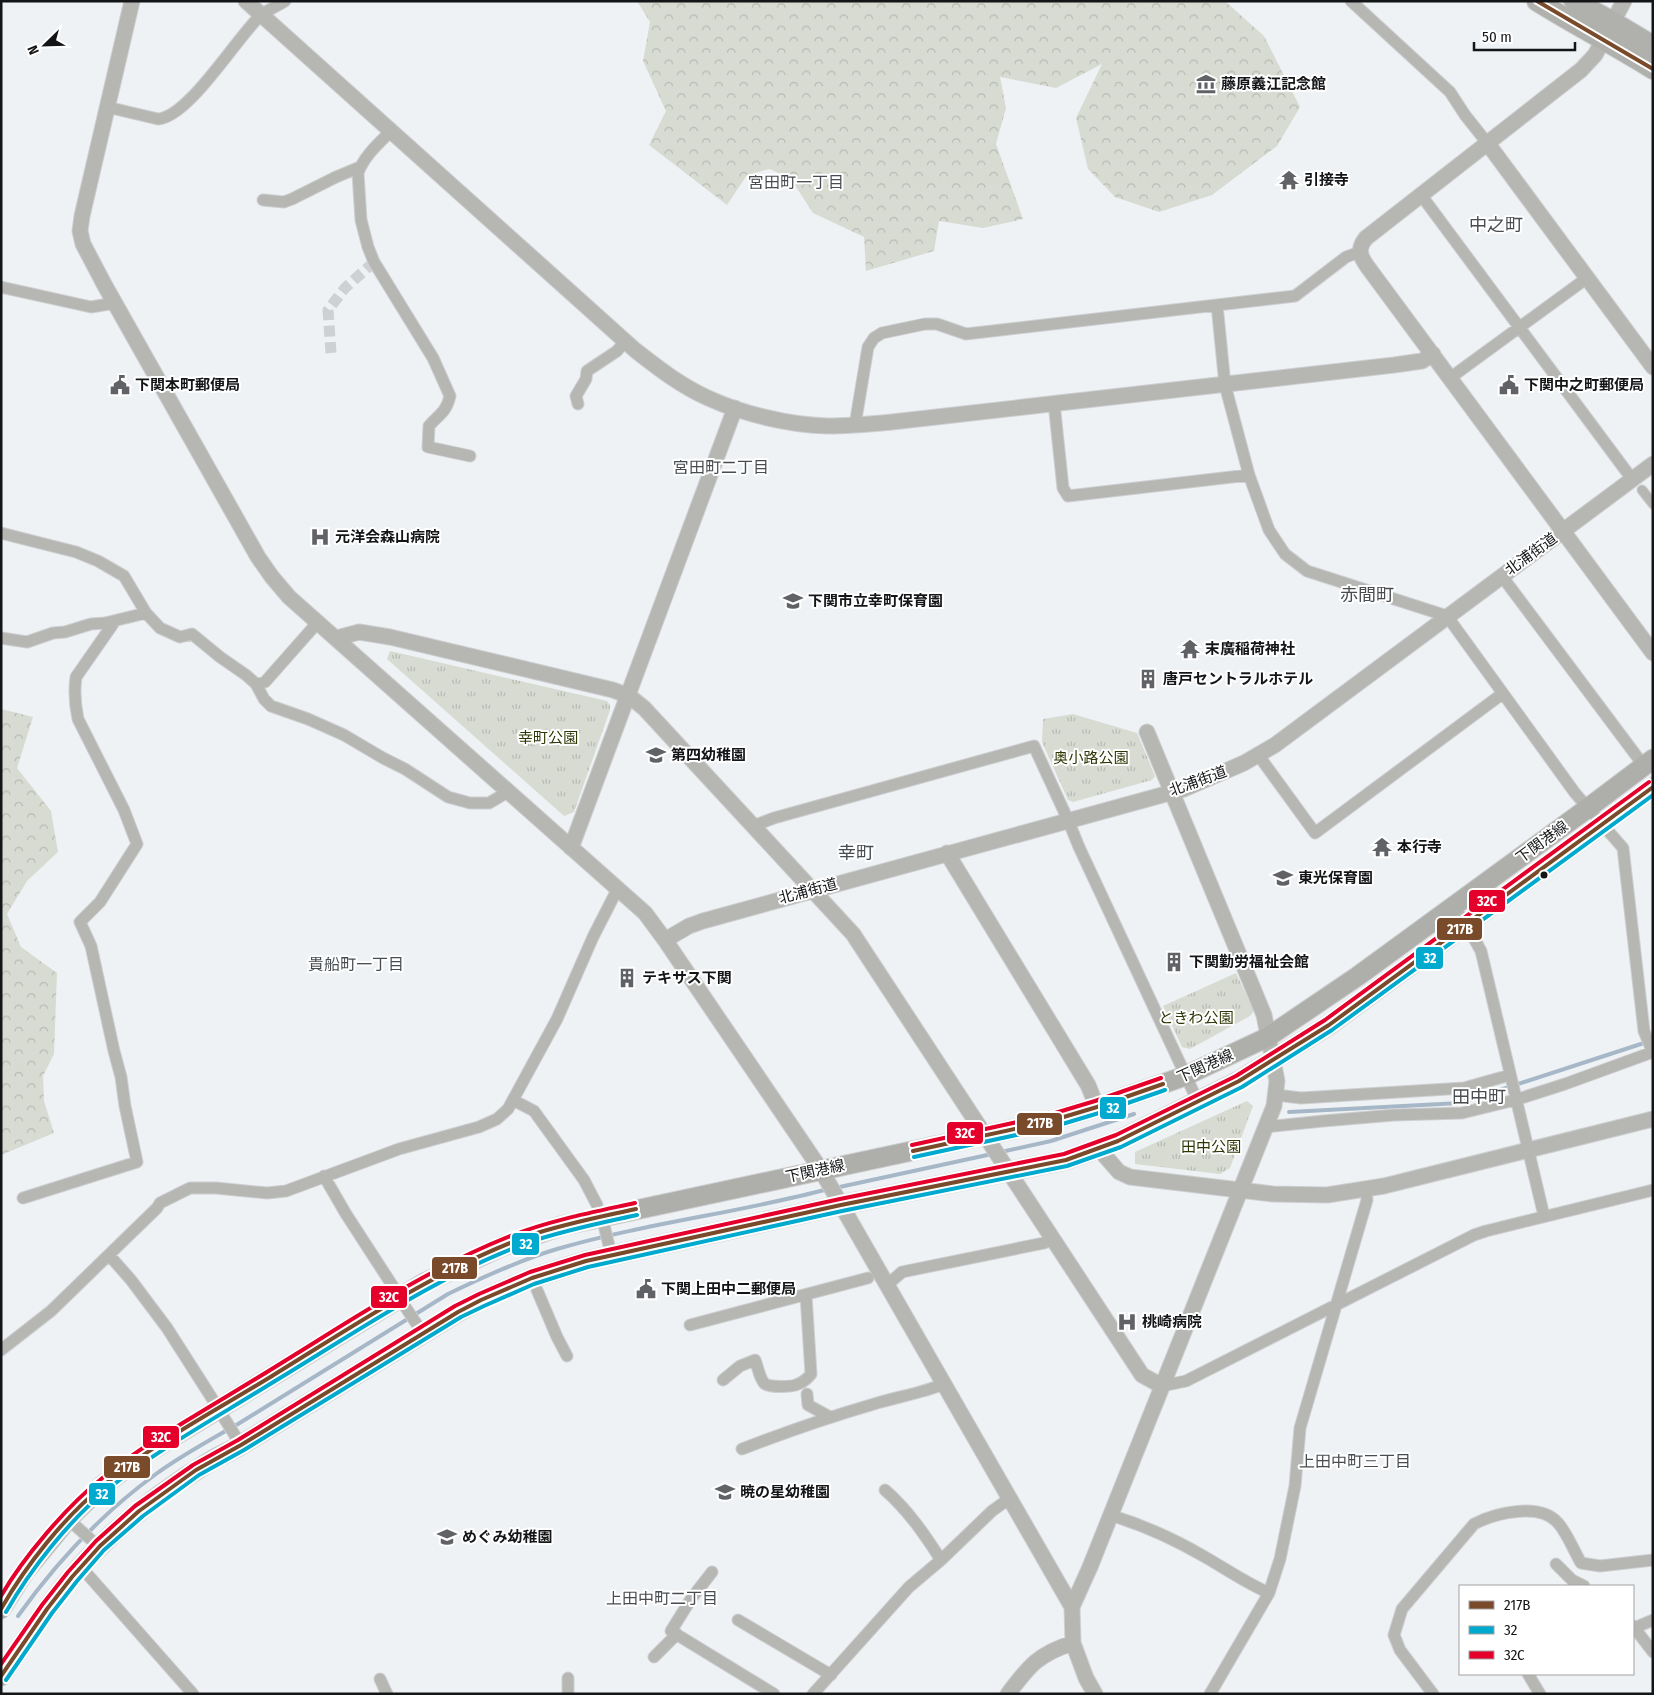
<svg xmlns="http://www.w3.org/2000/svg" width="1654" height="1695" font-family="'Fira Sans Condensed','Noto Sans JP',sans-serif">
  <defs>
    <pattern id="forest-crowns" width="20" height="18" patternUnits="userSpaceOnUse" patternTransform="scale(1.25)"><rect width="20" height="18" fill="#d7dbd2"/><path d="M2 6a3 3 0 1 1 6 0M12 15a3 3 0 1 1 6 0" fill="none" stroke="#b8bbb4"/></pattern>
    <pattern id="park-tufts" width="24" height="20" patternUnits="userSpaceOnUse" patternTransform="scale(1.25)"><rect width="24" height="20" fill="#d7dbd2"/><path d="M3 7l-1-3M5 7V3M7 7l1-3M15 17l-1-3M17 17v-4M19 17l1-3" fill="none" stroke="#b8bbb4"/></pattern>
  </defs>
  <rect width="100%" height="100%" fill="#eff2f5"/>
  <path fill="url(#forest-crowns)" d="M637 1H1225L1264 36 1300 107 1277 146 1212 195 1159 212 1115 197 1088 169 1076 118 1102 64 1056 88 1000 77 1006 108 996 144 1023 219 983 228 939 221 934 251 866 271 864 237 813 213 791 179 770 169 747 175 727 205 649 145 666 111 643 61 650 22Z
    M1 709 33 717 17 768 51 811 58 852 27 881 7 914 21 947 57 973 54 1054 43 1076 44 1101 54 1133 1 1155Z"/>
  <path fill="url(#park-tufts)" d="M390 651 607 701 610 705V710L574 812 564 816 387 659Z
    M1073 714 1137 733 1155 776 1152 780 1073 802 1068 800 1042 742 1043 719Z
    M1236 973 1254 1011 1250 1016 1190 1049 1182 1047 1163 1006Z
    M1247 1101 1253 1106 1230 1168 1220 1174 1135 1164V1152Z"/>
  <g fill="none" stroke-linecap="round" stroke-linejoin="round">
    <path stroke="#a6b7c7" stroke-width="4" d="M1289 1112 1460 1103 1647 1042
      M1001 1152 1051 1141 1134 1114
      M835 1188 992 1154
      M18 1616C58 1560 101 1514 156 1474 182 1455 210 1440 238 1424L448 1294C483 1277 520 1260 557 1249 646 1223 739 1213 828 1189"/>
    <path stroke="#ced1d4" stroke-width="11" stroke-dasharray="11 5.5" stroke-linecap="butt" d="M331 353 328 310 345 288 374 262"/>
    <defs>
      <path id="pedestrian" d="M1642 490 1653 504"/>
      <path id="minor" d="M1351 1 1450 92 1465 115 1488 144
        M107 107 158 119C189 117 237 37 261 15 268 10 277 6 285 1
        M391 131C379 143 364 156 358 173L361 220 368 247 374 262 433 358 450 396C446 413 439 414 429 426L428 447 470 456
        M1421 195 1632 479
        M263 200 284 202 292 199 336 177 360 167
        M1 287 91 307 115 303
        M1217 305 1225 385 1249 475 1269 530 1285 554 1307 571 1447 616 1575 793 1623 848 1644 1031 1653 1053
        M1450 378 1587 278
        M1054 403 1063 488 1068 496 1249 475
        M578 404 576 396 586 379 587 371 617 351 625 341
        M855 425 868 347 874 338 882 333 925 324H937L966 334 1295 296 1346 257 1360 252
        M1 533 76 552 98 561 124 576 146 613 160 628 180 637 192 634 220 657 246 675 256 684 264 699 271 706 308 719 344 735 383 758 405 769 448 797 470 803H489L508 792
        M1501 575 1644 766
        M1 638 27 642 53 633 65 632 91 624 105 623 146 613
        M256 684 265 682 318 622
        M1259 756 1315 833 1502 694
        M753 826 774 818 1034 746 1068 820 1079 847 1198 1102
        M1453 906 1466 924 1481 951 1544 1216
        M1276 1095 1301 1098 1464 1088 1510 1075
        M513 1100 534 1111 584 1180 597 1205
        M1265 1127 1323 1121 1394 1115 1462 1113 1515 1100 1565 1084 1653 1052
        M324 1176 346 1214 394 1288
        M23 1198 137 1162 125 1106 121 1077 114 1051 91 946 80 922 100 902 137 844 124 810 78 719C75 705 74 691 76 677L115 621
        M602 1217 611 1254
        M109 1255 131 1280 167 1328 213 1400
        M887 1285 902 1272 1044 1243 1053 1239
        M537 1290 557 1337 567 1356
        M400 1299 422 1332
        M690 1325 868 1278
        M1 1350 51 1311 157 1208 160 1203 190 1188H216L267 1193 286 1191 399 1149 479 1127 497 1119 508 1109 557 1019 593 937 617 890
        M723 1380 740 1366 755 1360C758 1367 759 1377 764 1383 768 1388 793 1387 798 1384 803 1382 808 1378 811 1374L806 1295
        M1162 1386 1186 1381 1474 1235 1486 1231 1653 1190
        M807 1394 808 1405 830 1417
        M219 1410 241 1445
        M742 1449C786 1432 829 1417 874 1404 897 1397 922 1393 944 1384
        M885 1490C908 1510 925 1535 941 1560
        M1110 1515C1143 1525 1176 1540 1205 1557 1226 1569 1246 1583 1269 1593
        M68 1519 99 1547
        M1556 1564 1572 1580 1584 1586
        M81 1567 193 1694
        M712 1572 691 1599 671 1631 774 1694
        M738 1620 831 1675
        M1633 1626 1653 1652
        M1634 1628 1653 1620
        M654 1657 677 1634
        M1528 1674 1540 1694
        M568 1678V1694
        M380 1679 387 1694
        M813 1694 909 1587 941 1560 992 1511 1010 1498
        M1210 1694 1269 1593 1280 1559 1295 1486 1300 1428 1367 1200 1366 1189
        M1433 1694 1400 1650 1394 1635 1402 1609 1474 1524C1495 1513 1540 1502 1558 1523 1567 1533 1574 1551 1581 1563L1600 1566 1653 1560"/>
      <path id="tertiary" d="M132 1 82 216 80 231 83 244 104 284 258 557 272 577 289 597 645 913 665 940 821 1170 1072 1607
        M246 1 635 350C658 368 681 386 708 398 743 414 789 425 827 426 849 426 871 424 892 422L1394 365 1422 361 1433 354
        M1624 1 1595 55 1581 70 1366 238C1357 249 1360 256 1367 266L1653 653
        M1488 144 1653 367
        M337 638 359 632 390 637 613 690 629 696 644 708 853 934 1142 1375 1162 1386
        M571 848 735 408
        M947 853 1088 1085 1097 1107
        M665 940 689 926 703 921 1184 789 1244 763 1275 745 1653 464
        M1099 1149 1119 1172 1130 1177 1273 1194 1327 1195 1384 1186 1653 1119
        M1008 1694C1029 1666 1038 1654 1073 1643
        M1095 1694 1086 1678 1073 1643 1072 1607 1090 1567 1274 1106 1277 1081 1264 1015 1147 732"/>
      <path id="primary" d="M1 1609 25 1571 68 1519 103 1485 148 1452 424 1283 503 1246 561 1226 1047 1122 1097 1107 1185 1076 1268 1037 1358 976 1588 808 1653 759
        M1 1676C31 1632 61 1585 100 1546 133 1514 171 1485 211 1461 221 1455 231 1451 241 1445L458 1312 481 1300 532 1278 586 1261 841 1205 1066 1160 1118 1141 1239 1081 1329 1025 1653 787"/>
      <path id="trunk" d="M1537 1C1575 25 1615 45 1653 69
        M1574 1 1613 22 1653 46"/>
    </defs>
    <use href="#pedestrian" stroke="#cdcfd1" stroke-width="11"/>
    <use href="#minor" stroke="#cdcfd1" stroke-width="13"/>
    <use href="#tertiary" stroke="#cdcfd1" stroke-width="17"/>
    <use href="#primary" stroke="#cdcfd1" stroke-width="21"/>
    <use href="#trunk" stroke="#cdcfd1" stroke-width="22"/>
    <use href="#pedestrian" stroke="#b6b6b3" stroke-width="9"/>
    <use href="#minor" stroke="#b6b6b3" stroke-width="11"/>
    <use href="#tertiary" stroke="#b6b6b3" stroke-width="15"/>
    <use href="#primary" stroke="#aeaeaa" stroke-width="19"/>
    <use href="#trunk" stroke="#b0b0ad" stroke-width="20"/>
    <defs>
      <path id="bus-1" d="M1537 1 1653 69
        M913 1151 1047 1122 1097 1107 1163 1084
        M1 1609C26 1565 65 1516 104 1485 155 1442 215 1411 272 1376 355 1325 436 1270 528 1236 563 1224 600 1217 636 1209
        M1 1676 47 1609 72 1577 100 1546 139 1511 196 1470 241 1445 458 1312 481 1300 532 1278 586 1261 841 1205 1066 1160 1118 1141 1239 1081 1329 1025 1653 787"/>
      <path id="bus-2" d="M914 1157 1049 1128 1099 1113 1165 1090
        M6 1612C30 1570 70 1519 108 1489 160 1448 219 1416 275 1381 358 1331 438 1275 530 1242 565 1230 601 1223 637 1215
        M6 1680 52 1613 77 1581 104 1550 143 1516 199 1475 244 1450 461 1317 484 1306 534 1284 588 1267 842 1211 1067 1166 1121 1147 1242 1087 1332 1030 1653 795"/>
      <path id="bus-3" d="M912 1145 1045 1116 1095 1101 1161 1078
        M1 1596C23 1558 66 1507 100 1480 128 1456 160 1437 191 1418 226 1397 261 1376 296 1354 367 1310 434 1266 513 1235 552 1220 594 1212 635 1203
        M1 1664 42 1605 68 1572 96 1541 135 1506 193 1465 238 1440 455 1306 479 1294 530 1272 585 1255 840 1199 1064 1154 1116 1135 1236 1076 1325 1020 1649 782"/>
    </defs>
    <use href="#bus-1" stroke="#fff" stroke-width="8"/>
    <use href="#bus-2" stroke="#fff" stroke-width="8"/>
    <use href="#bus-3" stroke="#fff" stroke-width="8"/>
    <use href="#bus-1" stroke="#7a4b2a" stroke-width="4"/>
    <use href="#bus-2" stroke="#00a9ce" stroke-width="4"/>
    <use href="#bus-3" stroke="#e4002b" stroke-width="4"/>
  </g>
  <defs>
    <symbol id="museum-bare" viewBox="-9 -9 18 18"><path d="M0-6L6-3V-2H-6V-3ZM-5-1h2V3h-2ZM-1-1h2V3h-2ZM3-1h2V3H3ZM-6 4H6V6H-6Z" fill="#606265" stroke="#fff" stroke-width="2.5" paint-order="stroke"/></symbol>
    <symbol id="temple-bare" viewBox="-9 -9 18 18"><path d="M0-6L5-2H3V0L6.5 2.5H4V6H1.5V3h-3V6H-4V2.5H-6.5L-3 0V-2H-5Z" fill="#606265" stroke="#fff" stroke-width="2.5" paint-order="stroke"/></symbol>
    <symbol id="civic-bare" viewBox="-9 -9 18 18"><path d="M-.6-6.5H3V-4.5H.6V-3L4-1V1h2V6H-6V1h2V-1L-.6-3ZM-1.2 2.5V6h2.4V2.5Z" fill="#606265" stroke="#fff" stroke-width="2.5" paint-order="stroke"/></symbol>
    <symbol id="hospital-bare" viewBox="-9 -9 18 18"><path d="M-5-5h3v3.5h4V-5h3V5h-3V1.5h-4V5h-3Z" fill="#606265" stroke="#fff" stroke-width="2.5" paint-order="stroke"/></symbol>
    <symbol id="school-bare" viewBox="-9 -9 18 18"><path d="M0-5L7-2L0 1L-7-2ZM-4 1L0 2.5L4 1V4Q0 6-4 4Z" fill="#606265" stroke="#fff" stroke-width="2.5" paint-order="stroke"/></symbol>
    <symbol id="building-bare" viewBox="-9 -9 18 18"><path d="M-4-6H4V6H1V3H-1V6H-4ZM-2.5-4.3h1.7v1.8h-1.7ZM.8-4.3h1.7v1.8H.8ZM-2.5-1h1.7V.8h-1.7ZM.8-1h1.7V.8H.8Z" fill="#606265" stroke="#fff" stroke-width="2.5" paint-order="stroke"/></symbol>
  </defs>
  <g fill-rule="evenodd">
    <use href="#museum-bare" x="1192" y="70" width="28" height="28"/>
    <use href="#temple-bare" x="1275" y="166" width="28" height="28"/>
    <use href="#civic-bare" x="106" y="371" width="28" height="28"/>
    <use href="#civic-bare" x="1495" y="371" width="28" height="28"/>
    <use href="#hospital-bare" x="306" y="523" width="28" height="28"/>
    <use href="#school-bare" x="779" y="587" width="28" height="28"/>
    <use href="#temple-bare" x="1176" y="635" width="28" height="28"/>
    <use href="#building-bare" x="1134" y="665" width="28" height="28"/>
    <use href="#school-bare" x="642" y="741" width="28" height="28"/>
    <use href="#temple-bare" x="1368" y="833" width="28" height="28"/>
    <use href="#school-bare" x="1269" y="864" width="28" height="28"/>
    <use href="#building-bare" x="1160" y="948" width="28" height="28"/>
    <use href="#building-bare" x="613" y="964" width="28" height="28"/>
    <use href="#civic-bare" x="632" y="1275" width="28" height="28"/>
    <use href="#hospital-bare" x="1113" y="1308" width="28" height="28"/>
    <use href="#school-bare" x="711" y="1478" width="28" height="28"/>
    <use href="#school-bare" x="433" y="1523" width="28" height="28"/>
  </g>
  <circle fill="#131517" stroke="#fff" stroke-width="2" cx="1544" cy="875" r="4.5"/>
  <g text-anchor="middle" stroke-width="4" stroke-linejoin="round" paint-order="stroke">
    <g font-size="15" font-weight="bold" fill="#131517" stroke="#fff" text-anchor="start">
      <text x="1221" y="89">藤原義江記念館</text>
      <text x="1304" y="185">引接寺</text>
      <text x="135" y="390">下関本町郵便局</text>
      <text x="1524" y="390">下関中之町郵便局</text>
      <text x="335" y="542">元洋会森山病院</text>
      <text x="808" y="606">下関市立幸町保育園</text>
      <text x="1205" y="654">末廣稲荷神社</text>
      <text x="1163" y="684">唐戸セントラルホテル</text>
      <text x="671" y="760">第四幼稚園</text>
      <text x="1397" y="852">本行寺</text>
      <text x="1298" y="883">東光保育園</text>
      <text x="1189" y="967">下関勤労福祉会館</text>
      <text x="642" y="983">テキサス下関</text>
      <text x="661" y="1294">下関上田中二郵便局</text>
      <text x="1142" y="1327">桃崎病院</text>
      <text x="740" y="1497">暁の星幼稚園</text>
      <text x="462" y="1542">めぐみ幼稚園</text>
    </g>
    <g font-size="15" fill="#131517" stroke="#fff">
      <text transform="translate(1531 554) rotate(-36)" y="5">北浦街道</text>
      <text transform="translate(1198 781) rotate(-20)" y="5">北浦街道</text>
      <text transform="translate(1542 842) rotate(-36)" y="5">下関港線</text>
      <text transform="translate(808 891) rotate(-15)" y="5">北浦街道</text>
      <text transform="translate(1205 1066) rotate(-24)" y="5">下関港線</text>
      <text transform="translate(815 1171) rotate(-12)" y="5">下関港線</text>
    </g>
    <g font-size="15" fill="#2e3705" stroke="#fff">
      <text x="548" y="743">幸町公園</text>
      <text x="1091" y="763">奥小路公園</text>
      <text x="1196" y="1023">ときわ公園</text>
      <text x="1211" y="1152">田中公園</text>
    </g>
    <g font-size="16" fill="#484d51" stroke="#fff">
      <text x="796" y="188">宮田町一丁目</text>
      <text x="721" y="473">宮田町二丁目</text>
      <text x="356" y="970">貴船町一丁目</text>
      <text x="1355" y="1467">上田中町三丁目</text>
      <text x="662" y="1604">上田中町二丁目</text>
    </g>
    <g font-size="18" fill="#484d51" stroke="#fff">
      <text x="1496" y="231">中之町</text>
      <text x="1367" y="601">赤間町</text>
      <text x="856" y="859">幸町</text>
      <text x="1479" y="1103">田中町</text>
    </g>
  </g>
  <g stroke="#fff" stroke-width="2">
    <rect x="1468" y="889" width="38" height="24" rx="5" fill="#e4002b"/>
    <rect x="1436" y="917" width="47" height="24" rx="5" fill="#7a4b2a"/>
    <rect x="1415" y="946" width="29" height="24" rx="5" fill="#00a9ce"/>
    <rect x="1099" y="1096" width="28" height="24" rx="5" fill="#00a9ce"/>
    <rect x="1016" y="1112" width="47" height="24" rx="5" fill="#7a4b2a"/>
    <rect x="946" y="1121" width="38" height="24" rx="5" fill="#e4002b"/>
    <rect x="511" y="1232" width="29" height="24" rx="5" fill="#00a9ce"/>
    <rect x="431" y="1256" width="47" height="24" rx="5" fill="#7a4b2a"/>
    <rect x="370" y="1285" width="38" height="24" rx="5" fill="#e4002b"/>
    <rect x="142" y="1425" width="38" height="24" rx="5" fill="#e4002b"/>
    <rect x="103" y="1455" width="48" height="24" rx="5" fill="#7a4b2a"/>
    <rect x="88" y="1482" width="28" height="24" rx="5" fill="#00a9ce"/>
  </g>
  <g font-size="14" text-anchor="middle" font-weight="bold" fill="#fff">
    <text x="1487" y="906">32C</text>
    <text x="1460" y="934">217B</text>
    <text x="1430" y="963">32</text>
    <text x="1113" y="1113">32</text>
    <text x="1040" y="1128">217B</text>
    <text x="965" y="1138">32C</text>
    <text x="526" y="1249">32</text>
    <text x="455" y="1273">217B</text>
    <text x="389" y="1302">32C</text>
    <text x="161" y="1442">32C</text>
    <text x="127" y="1472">217B</text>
    <text x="102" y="1499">32</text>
  </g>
  <rect width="1654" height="1695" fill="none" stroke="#131517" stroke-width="5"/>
  <rect x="1459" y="1585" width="175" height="90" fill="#ffffff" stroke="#a1a1a2"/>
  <rect x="1469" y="1601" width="25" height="8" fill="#7a4b2a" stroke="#a1a1a2"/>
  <text x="1504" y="1610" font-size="15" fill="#131517">217B</text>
  <rect x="1469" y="1626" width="25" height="8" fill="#00a9ce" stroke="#a1a1a2"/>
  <text x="1504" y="1635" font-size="15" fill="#131517">32</text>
  <rect x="1469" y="1651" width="25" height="8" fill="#e4002b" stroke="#a1a1a2"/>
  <text x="1504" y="1660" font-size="15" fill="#131517">32C</text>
  <g transform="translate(45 45) rotate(247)" stroke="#ffffff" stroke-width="4" paint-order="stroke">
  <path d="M0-4L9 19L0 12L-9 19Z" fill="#131517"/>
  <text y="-8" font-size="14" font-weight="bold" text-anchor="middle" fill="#131517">N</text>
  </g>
  <path d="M1474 42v8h101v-8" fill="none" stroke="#131517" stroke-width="2.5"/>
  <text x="1482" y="42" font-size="15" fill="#131517" stroke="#ffffff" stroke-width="4" paint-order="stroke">50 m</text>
</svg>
